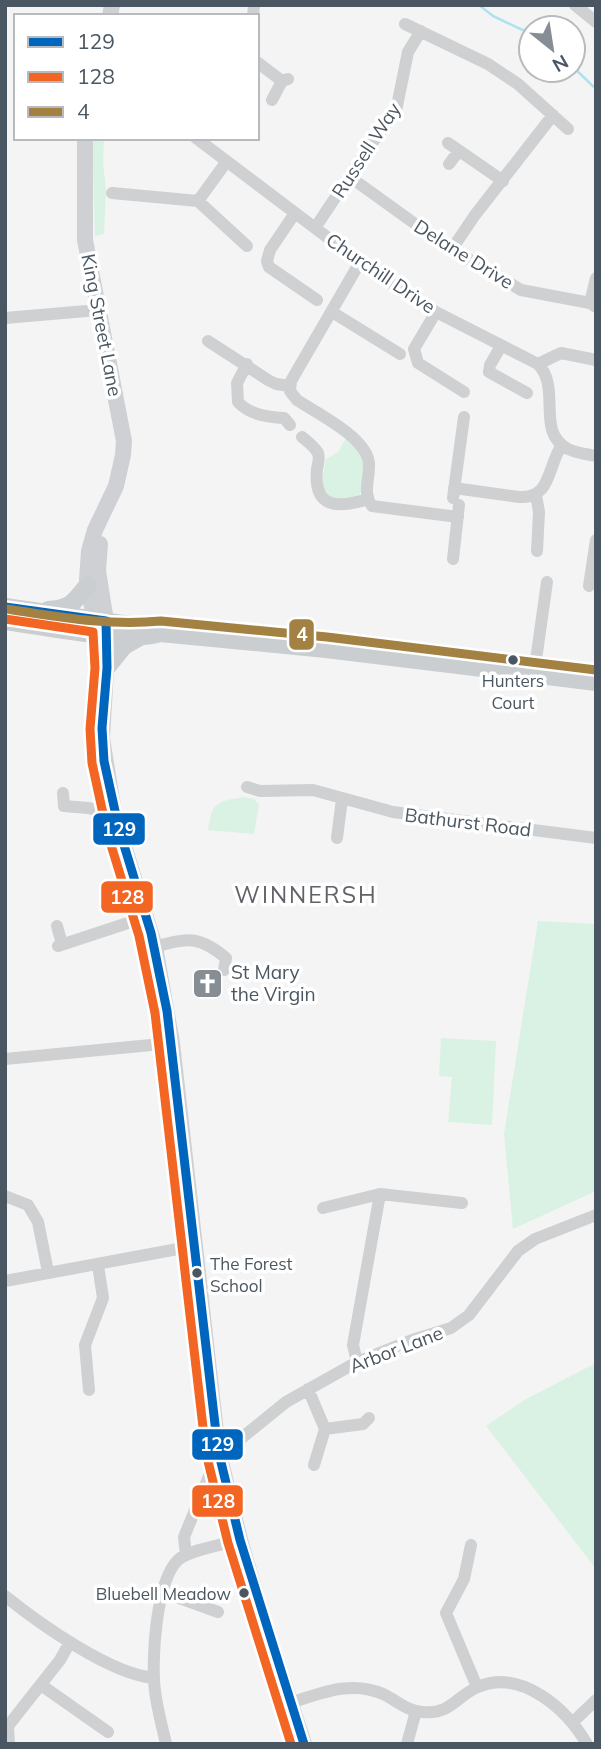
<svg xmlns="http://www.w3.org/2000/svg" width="601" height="1749" font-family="Mulish,sans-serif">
  <rect width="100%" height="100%" fill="#f4f4f4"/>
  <path fill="#d9f2e3" d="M92 138H104L103 163 106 190 104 234 95 236Z
    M347 437C352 443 360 450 362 456 367 467 364 488 358 498H331L321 485 326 459 338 452Z
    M243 797 254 799 259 805 254 834 208 830C212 802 216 802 243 797Z
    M538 921 596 924V1191L513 1229 504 1134Z
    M441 1038 496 1041 492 1125 448 1122 452 1077 439 1076Z
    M596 1363V1569L486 1426 526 1399Z"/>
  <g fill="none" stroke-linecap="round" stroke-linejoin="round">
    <path stroke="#aee2f0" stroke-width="2.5" d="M479 5 493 16 531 34
      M573 67 596 89"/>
    <path stroke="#ced0d2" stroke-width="12" d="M575 5 596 22
      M253 16 254 5
      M405 24 488 64 518 84 568 129
      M257 62 282 81
      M272 100 282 81 288 79
      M196 138 360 262 407 294 436 312 538 364C562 389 535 432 568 449 576 453 587 454 596 456
      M448 143 503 181
      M449 164 458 152
      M350 177 443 244 521 290 590 303 596 307
      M112 193 198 201 247 246
      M198 201 227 161
      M295 213 270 250 267 261 269 267 317 300
      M315 228 367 150 396 111 408 52 421 31
      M452 249 475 215 553 115
      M360 262 291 381 290 391 297 400C318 414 366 437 369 463 370 479 362 492 372 506L458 517
      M590 303 596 278
      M332 312 400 354
      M436 312 414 349 418 363 464 392
      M5 318 98 310
      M208 341 268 380 276 384 290 386
      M501 346 490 365 489 372 527 393
      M247 364 237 383 238 402C250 415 267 417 284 418L290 425
      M538 364 561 353 596 360
      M302 437C308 442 314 446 318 453 320 459 318 463 317 469 313 508 337 509 368 499
      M454 488 519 497C552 499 547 466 562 445
      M536 495 539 512 537 551
      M453 498 464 417
      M453 559 459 505
      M589 586 596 540
      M534 674 547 582
      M247 787 260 791 313 790 393 812 596 838
      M63 793 64 806 88 808 114 813
      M337 838 342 799
      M57 926 62 944
      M58 946 146 917
      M155 947C187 937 200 936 226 958L224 970
      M5 1059 172 1043
      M5 1196 28 1205 38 1222 48 1272
      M323 1208 380 1194 462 1203
      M5 1281 194 1246
      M357 1362 353 1345 380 1194
      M308 1389 325 1429 314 1465
      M89 1390 85 1345 103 1298 98 1265
      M325 1429 363 1424 369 1418
      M218 1450 233 1445 286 1402 357 1362 412 1340 451 1328 469 1315 518 1251 535 1239 596 1215
      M471 1545 464 1579 446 1613 477 1687
      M186 1555 184 1537 209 1476
      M163 1592 218 1612
      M5 1596C40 1624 110 1674 154 1678
      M41 1685 108 1732
      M290 1703C321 1693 352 1680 383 1694 396 1700 407 1711 422 1712 451 1715 456 1696 478 1687 522 1668 567 1710 587 1744
      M573 1722 596 1700
      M9 1744 8 1726 60 1660 70 1642
      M166 1744C162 1726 157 1708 155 1691 151 1661 156 1581 178 1560 188 1550 225 1544 240 1540
      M407 1744 416 1711"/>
    <path stroke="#ced0d4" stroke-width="16" d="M110 16 112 5
      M85 138V240L124 441 123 455 116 486 95 530 89 551 87 579 92 607 104 634 107 653 102 738 114 813 155 947 172 1043 218 1450 240 1540 264 1622 304 1744
      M100 544 98 571 106 621 104 633"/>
    <path stroke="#caced1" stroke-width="18" d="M5 607 151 628
      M48 610C73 608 73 602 88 585
      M5 621C42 626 129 644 160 633L326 649 596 682
      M108 666 124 646 140 637"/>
    <defs>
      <path id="bus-1" d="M5 607 106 621 107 668 102 728 104 761 119 829 151 933 167 1011 218 1450 240 1540 304 1744"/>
      <path id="bus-2" d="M5 619 93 632 95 668 90 729 92 763 107 832 139 936 155 1013 206 1453 228 1543 291 1744"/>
      <path id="bus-3" d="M7 609C60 617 107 626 161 621L327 637 596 670"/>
    </defs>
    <use href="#bus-1" stroke="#fff" stroke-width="14"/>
    <use href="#bus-2" stroke="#fff" stroke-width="14"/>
    <use href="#bus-3" stroke="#fff" stroke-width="14"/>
    <use href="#bus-1" stroke="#0065bd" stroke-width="9"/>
    <use href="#bus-2" stroke="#f26522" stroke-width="9"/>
    <use href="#bus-3" stroke="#a38142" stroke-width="9"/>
  </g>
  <defs>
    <symbol id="church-square" viewBox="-11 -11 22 22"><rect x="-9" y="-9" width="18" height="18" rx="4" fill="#868d94" stroke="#fff"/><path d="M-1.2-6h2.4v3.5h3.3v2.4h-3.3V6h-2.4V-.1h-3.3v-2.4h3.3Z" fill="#fff"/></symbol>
  </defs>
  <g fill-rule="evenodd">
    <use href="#church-square" x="190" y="966" width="35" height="35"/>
  </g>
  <g fill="#4a5661" stroke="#fff" stroke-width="2.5">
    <circle cx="513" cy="660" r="6"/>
    <circle cx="197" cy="1273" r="6"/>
    <circle cx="244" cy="1593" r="6"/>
  </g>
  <g text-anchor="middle" stroke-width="7" stroke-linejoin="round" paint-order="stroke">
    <g font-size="17" fill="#4a5661" stroke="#fff">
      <text x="513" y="687">Hunters<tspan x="513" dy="22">Court</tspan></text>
      <text x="210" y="1270" text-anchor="start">The Forest<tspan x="210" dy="22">School</tspan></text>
      <text x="231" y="1600" text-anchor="end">Bluebell Meadow</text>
    </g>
    <g font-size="19" fill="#4a5661" stroke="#fff">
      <text transform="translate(366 150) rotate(-57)" y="7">Russell Way</text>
      <text transform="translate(464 254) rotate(32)" y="7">Delane Drive</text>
      <text transform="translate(381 273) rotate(34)" y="7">Churchill Drive</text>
      <text transform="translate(102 325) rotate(79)" y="7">King Street Lane</text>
      <text transform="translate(468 822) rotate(7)" y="7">Bathurst Road</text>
      <text transform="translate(396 1349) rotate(-21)" y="7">Arbor Lane</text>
    </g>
    <g font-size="19" fill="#4a5661" stroke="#fff" text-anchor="start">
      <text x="231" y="979">St Mary<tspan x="231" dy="22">the Virgin</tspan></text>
    </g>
    <g font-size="23" letter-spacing="2" fill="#5f6368" stroke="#fff">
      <text x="306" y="903">WINNERSH</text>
    </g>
  </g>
  <g stroke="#fff" stroke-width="2.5">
    <rect x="288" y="618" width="27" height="33" rx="7" fill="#a38142"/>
    <rect x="92" y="812" width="54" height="34" rx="7" fill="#0065bd"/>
    <rect x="100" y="880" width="54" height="34" rx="7" fill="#f26522"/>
    <rect x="191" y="1428" width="53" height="33" rx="7" fill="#0065bd"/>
    <rect x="191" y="1484" width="53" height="34" rx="7" fill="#f26522"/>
  </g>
  <g font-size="19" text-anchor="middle" font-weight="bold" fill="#fff">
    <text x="302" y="641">4</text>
    <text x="119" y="836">129</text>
    <text x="127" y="904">128</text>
    <text x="217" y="1451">129</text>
    <text x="218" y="1508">128</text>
  </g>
  <rect width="601" height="1749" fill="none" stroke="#4a5661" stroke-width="14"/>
  <rect x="14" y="14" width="245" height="126" fill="#ffffff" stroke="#b7bbc0" stroke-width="2"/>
  <rect x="28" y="37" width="35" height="10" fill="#0065bd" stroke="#b7bbc0" stroke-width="2"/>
  <text x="77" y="49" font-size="21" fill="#4a5661">129</text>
  <rect x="28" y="72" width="35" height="10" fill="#f26522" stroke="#b7bbc0" stroke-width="2"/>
  <text x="77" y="84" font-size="21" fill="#4a5661">128</text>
  <rect x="28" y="107" width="35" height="10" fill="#a38142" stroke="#b7bbc0" stroke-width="2"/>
  <text x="77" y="119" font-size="21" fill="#4a5661">4</text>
  <g transform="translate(552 49) rotate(150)"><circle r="33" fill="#ffffff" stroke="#b7bbc0" stroke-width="2"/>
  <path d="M0-5L12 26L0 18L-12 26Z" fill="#868d94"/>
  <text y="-10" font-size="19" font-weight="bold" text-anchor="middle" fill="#4a5661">N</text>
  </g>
</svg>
